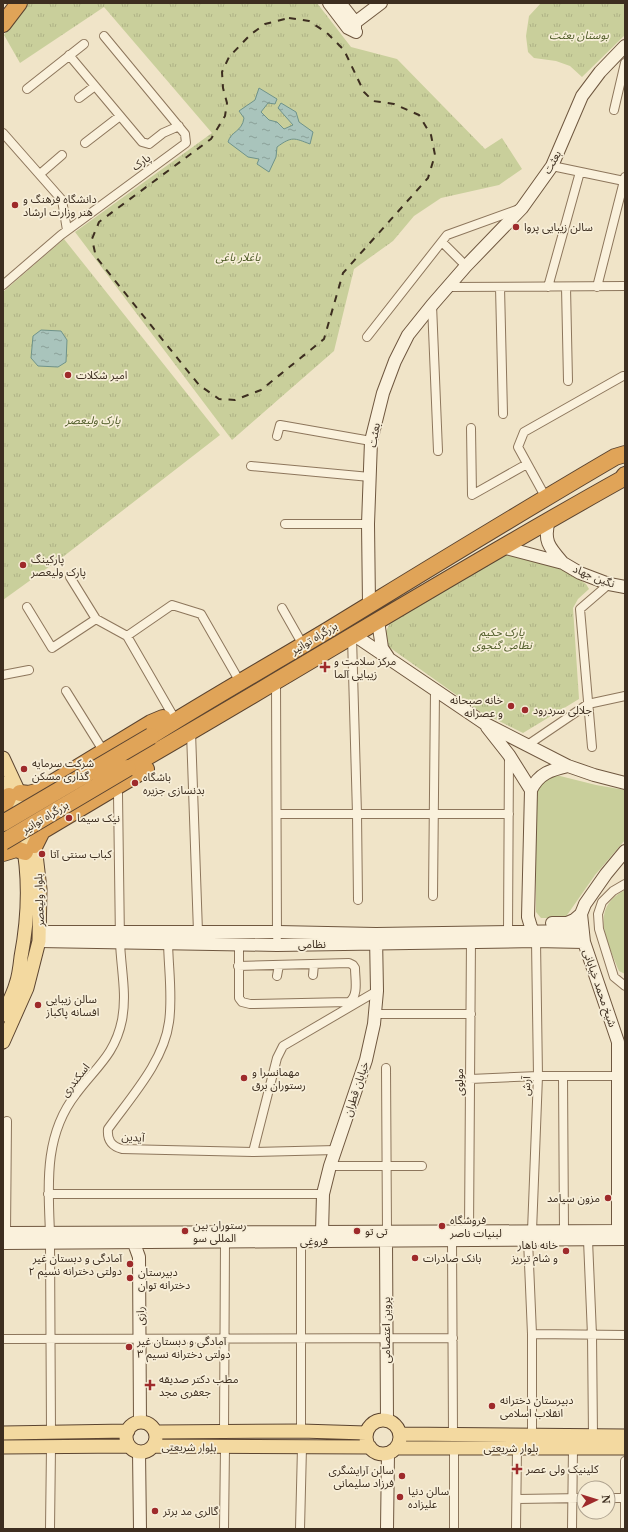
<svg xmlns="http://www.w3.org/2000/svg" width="628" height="1532" font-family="'Noto Serif','Noto Sans Arabic',serif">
  <defs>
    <pattern id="park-tufts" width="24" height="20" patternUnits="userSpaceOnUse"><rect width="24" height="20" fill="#c9cf9b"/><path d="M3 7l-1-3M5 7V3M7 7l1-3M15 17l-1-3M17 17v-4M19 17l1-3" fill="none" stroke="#aeb285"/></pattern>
    <pattern id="water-ripples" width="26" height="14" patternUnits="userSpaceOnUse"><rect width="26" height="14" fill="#a9c4bc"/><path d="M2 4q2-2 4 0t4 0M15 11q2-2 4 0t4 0" fill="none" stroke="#8ba098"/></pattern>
  </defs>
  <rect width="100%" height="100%" fill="#f0e4c8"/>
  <path fill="#c9cf9b" d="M552 776H560L596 785 625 790V840L595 875 565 918H541L536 912V789L542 780Z
    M625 890V974L619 971C608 942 588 909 625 890Z"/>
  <path fill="url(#park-tufts)" d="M27 3H317L351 47 397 59 485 149 502 138 522 169 499 185 441 198 414 216 393 241 354 269 334 351 232 440 75 232 212 133 104 7 20 63 4 35Z
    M541 3H625V35L582 77 570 66 556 61 534 58 528 52 526 36 529 16Z
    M64 239 220 435 64 556 3 600V292Z
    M505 552 553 560 586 584 589 589 578 599 573 608 579 699 523 733 479 711 389 647 384 635 390 623 435 592Z"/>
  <path fill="url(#water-ripples)" stroke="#6f938a" d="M259 88 277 99 275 104 268 103 261 112 269 120 277 122 284 129 293 125 278 108 281 103 296 112 299 122 313 132 310 144C294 138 292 136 277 147L276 157 269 172 257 164 259 159 248 157 228 142C231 131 242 132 244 118L239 111 255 100Z
    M41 330 61 331 67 340 66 362 58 367 38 366 31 358 33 336Z"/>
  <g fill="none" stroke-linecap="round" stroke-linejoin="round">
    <defs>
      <path id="street" d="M69 55 142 142 149 144 163 133 179 126
        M27 89 84 44
        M79 98 95 86
        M614 110 625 63
        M3 133 62 200 67 230
        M85 143 120 116
        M552 166 624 181
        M40 174 62 155
        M442 242 466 266
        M3 285 61 235 186 143 185 134 104 36
        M448 287 625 286
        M500 287 503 414
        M548 287 580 172
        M566 287 568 381
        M597 287 625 177
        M432 305 438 451
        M367 337 447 235 519 209
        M471 428 472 495 527 464
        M277 436 280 425 371 441
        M251 466 370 477
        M546 498 518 447 524 432 623 376H625
        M285 524H368
        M70 577 96 619 127 636 172 714
        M27 607 52 648 96 619
        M282 608 303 645
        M127 636 172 605 201 614 240 682
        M352 637 357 814 358 900
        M3 675 29 670
        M276 682 277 937
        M66 691 104 752
        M191 732 198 932
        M526 746 588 704 625 696
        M592 747 580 609 609 584
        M277 814H509
        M625 884 613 891 602 902 598 914 599 929 614 977 625 986
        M433 896 435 691
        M508 933 509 755
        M168 939C168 966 173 995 169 1022 164 1061 131 1097 108 1129 107 1140 111 1146 122 1149L253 1152 336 1150
        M238 966 349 963 353 965 355 968C355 979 359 996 349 1002L250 1004 242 1002 239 998V944
        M313 975 314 964
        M277 976 279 965
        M375 1014H471
        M386 1068 387 1232
        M563 1076 564 1231
        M470 1079 538 1076H618
        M253 1152 277 1058 283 1046 377 991
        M330 1166H422
        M48 1194H323
        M469 1231 471 938
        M532 1231 538 1076 536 941
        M6 1233 7 1121
        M50 1233C48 1183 44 1135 76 1094 95 1068 115 1055 122 1020 127 994 121 969 120 942 119 893 119 843 118 794
        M452 1240 453 1435
        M528 1240 532 1334V1436
        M588 1240 592 1335 593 1436
        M50 1243 51 1432
        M532 1334 625 1335
        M3 1339 453 1338
        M301 1431V1241
        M224 1432 225 1242
        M608 1498H625
        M517 1499 584 1498
        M50 1529 51 1447
        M224 1529 225 1447
        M300 1529 302 1447
        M454 1529V1447
        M516 1529 517 1448
        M572 1529 573 1448
        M625 1529V1461"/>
      <path id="secondary" d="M329 3 348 28 356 32
        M340 3 355 22V29
        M348 28 381 3
        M549 520C543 541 549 547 563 563
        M502 547 563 563 580 573 609 584 625 587
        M369 604 368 524 371 441 383 393 395 361 408 335 432 305 466 266 522 208 552 166 582 96 600 72 625 46
        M378 621 382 648 388 657
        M354 635 484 723 568 766 594 775 625 783
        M487 727 509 755 531 790
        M581 914 584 942 618 1042V1231
        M552 923H567L574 920 581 914 585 904 606 874 625 851
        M40 932H278L376 934 582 931
        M534 937 528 917 531 790C539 773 551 770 568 766
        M39 941 277 945 536 941 584 942
        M322 1232 323 1194 330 1166 366 1060 374 1024 377 991 376 937
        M3 1233 625 1231
        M131 1235 139 1257 140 1422
        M386 1241 387 1420
        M3 1243 625 1239
        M139 1452 140 1529
        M387 1529 388 1453"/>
      <path id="primary" d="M3 758 23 801
        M3 783C30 838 32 899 21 957 20 966 19 976 16 984 13 995 7 1005 3 1015
        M3 1042 27 988 39 941 40 889 34 837
        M366 1437a17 17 0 1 1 34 0a17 17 0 1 1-34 0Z
        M126 1437a15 15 0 1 1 30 0a15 15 0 1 1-30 0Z
        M155 1432 301 1431 366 1433
        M3 1433 128 1431
        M400 1434 625 1436
        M153 1446 370 1447
        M3 1447 129 1446
        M396 1448H625"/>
      <path id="highway" d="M3 24 19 3
        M151 736C210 699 270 665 330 629 425 571 519 513 615 457L625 454
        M128 768C293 673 455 572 622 479L625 475
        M20 793 29 794 39 791 151 723 163 718
        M3 809 9 796
        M35 845 42 831 146 769
        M3 853 16 849 25 852"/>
    </defs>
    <use href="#street" stroke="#8d765c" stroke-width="10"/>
    <use href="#secondary" stroke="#6f573f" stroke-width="14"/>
    <use href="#primary" stroke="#5b4430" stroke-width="15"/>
    <use href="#highway" stroke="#5b4430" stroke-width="18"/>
    <use href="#street" stroke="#faf1dc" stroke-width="8"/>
    <use href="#secondary" stroke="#faf1dc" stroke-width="12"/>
    <use href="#primary" stroke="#f3d9a0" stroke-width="13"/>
    <use href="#highway" stroke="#e0a458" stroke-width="16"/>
    <path stroke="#3d2e20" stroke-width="2" stroke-dasharray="7 7" stroke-linecap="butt" d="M289 18 309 21 327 33 344 50 364 92 373 101 394 104 419 115 431 135 435 155 428 178 343 273 324 339 261 390 235 400 219 399 199 385 96 257 92 239 99 222 211 139 225 116 227 103 223 88 222 72 229 57 250 35 265 24Z"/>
    <defs>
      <path id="highway-bridge" d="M3 823 151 736
        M3 842 128 768"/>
    </defs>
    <use href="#highway-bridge" stroke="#5b4430" stroke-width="18" stroke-linecap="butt"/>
    <use href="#highway-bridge" stroke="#e0a458" stroke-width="16"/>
  </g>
  <g fill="#9e2a2b" stroke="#f7eed8" stroke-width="1.5">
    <circle cx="15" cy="205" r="4"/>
    <circle cx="516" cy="227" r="4"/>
    <circle cx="68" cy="375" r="4"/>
    <circle cx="23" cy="565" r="4"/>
    <path d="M323 661h4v4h4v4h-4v4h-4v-4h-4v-4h4z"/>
    <circle cx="511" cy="706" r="4"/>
    <circle cx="525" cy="710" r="4"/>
    <circle cx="24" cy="769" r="4"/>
    <circle cx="135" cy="783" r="4"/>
    <circle cx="69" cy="818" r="4"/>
    <circle cx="42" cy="854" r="4"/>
    <circle cx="38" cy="1005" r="4"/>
    <circle cx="244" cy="1078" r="4"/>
    <circle cx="608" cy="1198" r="4"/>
    <circle cx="442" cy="1226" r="4"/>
    <circle cx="185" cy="1231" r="4"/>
    <circle cx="357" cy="1231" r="4"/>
    <circle cx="566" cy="1251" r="4"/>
    <circle cx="415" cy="1258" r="4"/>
    <circle cx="130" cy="1264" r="4"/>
    <circle cx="130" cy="1278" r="4"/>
    <circle cx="129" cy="1347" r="4"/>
    <path d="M148 1379h4v4h4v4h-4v4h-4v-4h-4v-4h4z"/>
    <circle cx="492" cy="1406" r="4"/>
    <path d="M515 1463h4v4h4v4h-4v4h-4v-4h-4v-4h4z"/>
    <circle cx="402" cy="1476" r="4"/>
    <circle cx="400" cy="1497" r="4"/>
    <circle cx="155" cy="1511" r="4"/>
  </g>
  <g text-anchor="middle" stroke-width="3.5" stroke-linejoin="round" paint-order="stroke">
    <g font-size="11" font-style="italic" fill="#4d5a26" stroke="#f7eed8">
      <text x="579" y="39">بوستان بعثت</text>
      <text x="238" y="261">باغلار باغی</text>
      <text x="93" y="424">پارک ولیعصر</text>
      <text x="502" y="636">پارک حکیم<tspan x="502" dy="13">نظامی گنجوی</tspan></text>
    </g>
    <g font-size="11" fill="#3d2e20" stroke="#f7eed8">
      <text transform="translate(141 162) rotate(-36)" y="4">پارک</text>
      <text transform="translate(552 162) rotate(-61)" y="4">بعثت</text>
      <text transform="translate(374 435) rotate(-80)" y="4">بعثت</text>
      <text transform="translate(594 576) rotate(22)" y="4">نگین جهاد</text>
      <text transform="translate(314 638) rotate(-31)" y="4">بزرگراه توانیر</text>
      <text transform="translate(45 817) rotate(-31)" y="4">بزرگراه توانیر</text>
      <text transform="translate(39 900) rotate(-92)" y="4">بلوار ولیعصر</text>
      <text x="312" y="948">نظامی</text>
      <text transform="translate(600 988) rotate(71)" y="4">شیخ محمد خیابانی</text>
      <text transform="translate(75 1080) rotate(-52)" y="4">اسکندری</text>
      <text transform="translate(459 1082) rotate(-90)" y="4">مولوی</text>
      <text transform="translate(526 1086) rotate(-88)" y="4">آرش</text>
      <text transform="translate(356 1089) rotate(-72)" y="4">خیابان قطران</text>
      <text transform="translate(133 1137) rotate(4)" y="4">آیدین</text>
      <text x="314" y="1245">فروغى</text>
      <text transform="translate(140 1316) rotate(-91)" y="4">رازی</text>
      <text transform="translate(386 1330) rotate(-90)" y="4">پروین اعتصامى</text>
      <text transform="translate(189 1447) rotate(1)" y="4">بلوار شریعتى</text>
      <text x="511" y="1452">بلوار شریعتى</text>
    </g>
    <g font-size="11" fill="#3d2e20" stroke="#f7eed8" text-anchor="start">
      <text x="23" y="203">دانشگاه فرهنگ و<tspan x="23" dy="13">هنر وزارت ارشاد</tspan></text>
      <text x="524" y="231">سالن زيبايى پروا</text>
      <text x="76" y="379">امیر شکلات</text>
      <text x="31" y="563">پارکینگ<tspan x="31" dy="13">پارک ولیعصر</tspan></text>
      <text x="334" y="665">مرکز سلامت و<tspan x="334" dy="13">زیبایی آلما</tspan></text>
      <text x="503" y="704" text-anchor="end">خانه صبحانه<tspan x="503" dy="13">و عصرانه</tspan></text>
      <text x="533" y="714">جلالی سردرود</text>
      <text x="32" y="767">شرکت سرمایه<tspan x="32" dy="13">گذاری مسکن</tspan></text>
      <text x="143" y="781">باشگاه<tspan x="143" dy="13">بدنسازی جزیره</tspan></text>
      <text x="77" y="822">نیک سیما</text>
      <text x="50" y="858">کباب سنتی آتا</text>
      <text x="46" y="1003">سالن زیبایی<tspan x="46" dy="13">افسانه پاکباز</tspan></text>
      <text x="252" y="1076">مهمانسرا و<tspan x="252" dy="13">رستوران برق</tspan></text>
      <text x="600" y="1202" text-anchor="end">مزون سیامد</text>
      <text x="450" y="1224">فروشگاه<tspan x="450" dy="13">لبنیات ناصر</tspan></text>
      <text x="193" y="1229">رستوران بین<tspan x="193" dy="13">المللی سو</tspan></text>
      <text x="365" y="1235">تی تو</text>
      <text x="558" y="1249" text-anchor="end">خانه ناهار<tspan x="558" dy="13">و شام تبریز</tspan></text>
      <text x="122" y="1262" text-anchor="end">آمادگی و دبستان غیر<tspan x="122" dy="13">دولتی دخترانه نسیم ۲</tspan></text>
      <text x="423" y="1262">بانک صادرات</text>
      <text x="138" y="1276">دبیرستان<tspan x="138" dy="13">دخترانه توان</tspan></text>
      <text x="137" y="1345">آمادگی و دبستان غیر<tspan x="137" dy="13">دولتی دخترانه نسیم ۳</tspan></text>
      <text x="159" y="1383">مطب دکتر صدیقه<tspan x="159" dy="13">جعفری مجد</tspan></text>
      <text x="500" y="1404">دبیرستان دخترانه<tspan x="500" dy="13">انقلاب اسلامی</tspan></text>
      <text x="526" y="1473">کلینیک ولی عصر</text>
      <text x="394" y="1474" text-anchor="end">سالن آرایشگری<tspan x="394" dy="13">فرزاد سلیمانی</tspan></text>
      <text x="408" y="1495">سالن دنيا<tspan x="408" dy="13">عليزاده</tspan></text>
      <text x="163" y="1515">گالری مد برتر</text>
    </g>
  </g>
  <rect width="628" height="1532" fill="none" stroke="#3d2e20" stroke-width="8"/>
  <g transform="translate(596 1500) rotate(86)"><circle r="19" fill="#f7eed8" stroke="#ada18e"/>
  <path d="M0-3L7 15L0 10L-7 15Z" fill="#9e2a2b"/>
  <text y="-6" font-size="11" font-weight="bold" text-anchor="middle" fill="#3d2e20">N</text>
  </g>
</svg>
